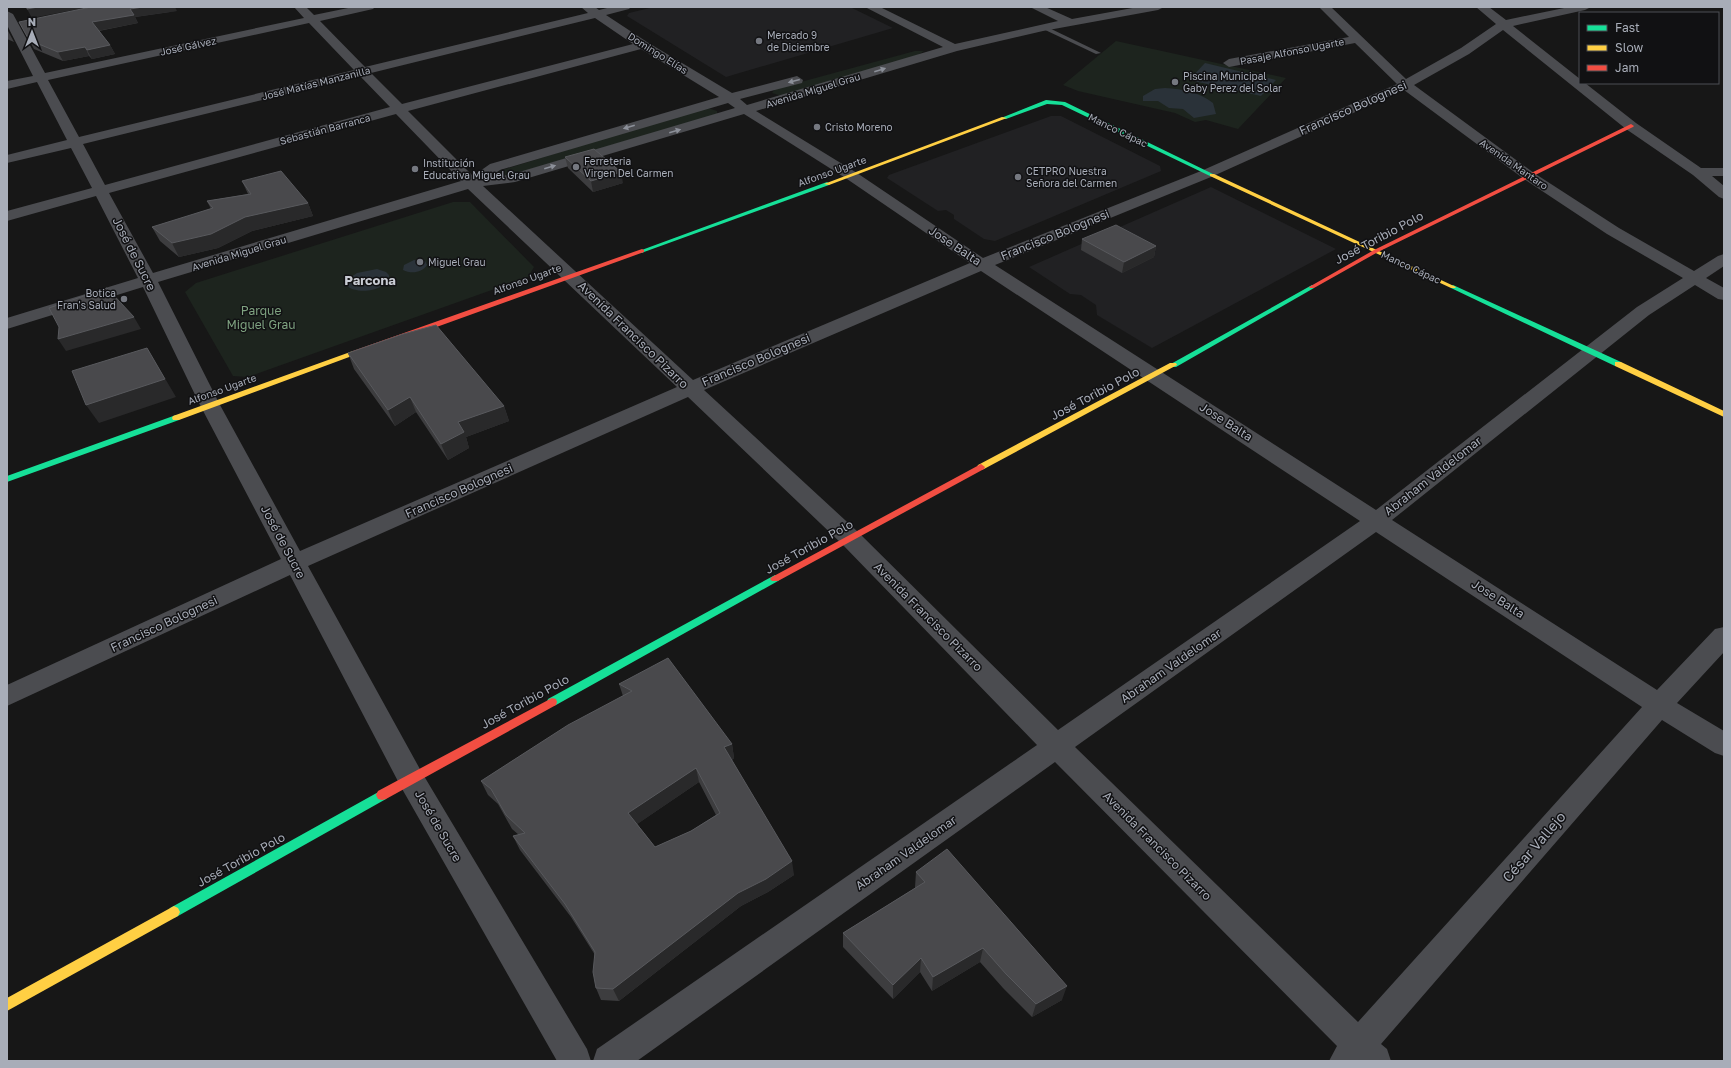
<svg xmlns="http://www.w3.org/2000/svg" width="1731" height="1068" font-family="'Golos Text',sans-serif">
  <rect width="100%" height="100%" fill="#171717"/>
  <path fill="#212123" d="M654 7H850L893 28 726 77 627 16 629 13Z
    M1051 116H1061L1160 166 1161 171 995 241 984 239 954 219V215L946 210 938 211 887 178 889 175Z
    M1211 187 1336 249 1152 348 1097 315 1096 305 1081 295 1070 294 1029 267Z"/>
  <path fill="#1d241e" d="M1116 41 1286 78 1238 129 1206 120 1195 122 1175 113 1078 91 1063 85Z
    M915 51H924L918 55 782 96 772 93 775 89Z
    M701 108H708L717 111V114L505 177 496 174 499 171Z
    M453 202H470L534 267 528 277 248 377 233 376 185 292 196 283Z"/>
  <path fill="#2a3239" d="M1205 63 1276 80 1261 96 1189 80Z
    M1165 88C1183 89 1199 92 1213 103L1216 114 1194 118 1183 109 1169 108 1158 101H1143V96L1155 89Z
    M414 260 425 261 427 265C422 273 411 274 403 270L404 265Z
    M377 269 386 272 389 275C389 291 357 295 347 286L348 279 357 273Z"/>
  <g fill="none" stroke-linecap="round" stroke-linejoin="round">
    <path fill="#4b4c50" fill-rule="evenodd" d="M1041 26H1045L1101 53 1096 54 1041 28Z"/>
    <path fill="#4b4c50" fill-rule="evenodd" d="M294 7H306L314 15 353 7H375L373 9 320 21 365 67 588 13 581 7H595L599 10 611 7H631L629 9 606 15 647 42 732 93 797 76 803 80 802 83 740 99 747 105 943 47 865 7H880L955 44 1058 21 1030 7H1045L1072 19 1138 7H1164L1158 10 1043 31 957 51 756 111 857 173 983 258 1201 171 1397 84 1355 43 1229 67 1223 63 1229 59 1349 37 1319 7H1331L1406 79 1461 48 1496 24 1476 7H1489L1506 20 1569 7H1591L1585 10 1513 26 1580 79V83H1585L1636 123 1701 168H1724V176H1712L1724 186V199L1719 197 1693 175 1626 129 1503 30 1469 54 1414 85 1534 173 1619 228 1694 271 1718 256 1724 254V266L1706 278 1724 288V300L1718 299 1695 285 1649 315 1392 520 1657 690 1715 629 1724 627V652L1677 703 1724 731V756L1715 753 1662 720 1381 1044 1387 1049 1391 1061H1329L1337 1046 1055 762 637 1061H593L597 1049 1037 745 842 544 688 397 308 566 421 771 587 1049 591 1061H557L401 787 290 575 7 706V685L281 559 200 405 143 287 7 329V318L138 278 96 196 7 221V211L92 188 71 148 7 163V155L67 140 37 82 7 89V81L33 76 7 25V11L13 14 45 73 304 18ZM595 18 633 44 402 104 371 73ZM309 23 354 70 79 137 48 80ZM641 49 719 97 490 164 473 176 408 111ZM360 76 390 107 105 185 83 144ZM1404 90 1524 179 1607 234 1683 278 1637 307 1376 510 995 265 1211 177ZM728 103 735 108 509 175 491 177 500 170ZM396 114 461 181 153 273 109 193ZM744 114 847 179 970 263 693 380 483 186 515 182ZM468 189 677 387 300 551 220 405 158 282ZM981 271 1360 521 1058 730 858 532 704 390ZM1376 532 1642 707 1358 1022 1075 747Z"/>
    <path fill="#16e098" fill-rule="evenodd" d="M1046 100 1065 102 1215 175 1210 176 1062 105 1047 104 1006 119 1001 118Z
      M827 182 830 184 829 185 644 252 642 253 639 251Z
      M1312 285 1314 286V288L1176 367H1170L1169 365Z
      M1453 285 1621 362 1622 364 1621 366H1615L1451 288V286Z
      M176 415 179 416 180 418 179 420 7 482V476Z
      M775 575 778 577 780 579 778 581 556 705 552 706 548 705 547 702 548 699Z
      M382 790 386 791 388 795 386 799 178 916 174 918 170 916 168 912 170 908Z"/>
    <path fill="#ffcf43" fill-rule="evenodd" d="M1002 117 1007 118 829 185 824 184Z
      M1210 174H1214L1456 287 1455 288H1451L1210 176Z
      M353 351H359L360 353 179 420H173L172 418 173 416Z
      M1615 362H1621L1724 411V417L1615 366Z
      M1170 363H1176L1177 365 984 469 981 470 977 467 978 465Z
      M174 906 178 908 180 912 178 916 7 1011V998Z"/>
    <path fill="#f24e42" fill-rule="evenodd" d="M1631 124 1634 126 1633 127 1378 252 1314 288H1310L1309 287 1374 250Z
      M642 249 644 250V252L359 355H353L352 353 353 351Z
      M981 464 985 467 984 469 778 581H772L770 579 772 577Z
      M552 698 556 699 557 702 556 705 386 799 382 800 378 799 376 795 378 791Z"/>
  </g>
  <path fill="#3d3d3f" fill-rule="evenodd" d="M177 11 135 17 138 23 99 31 110 45 115 54 92 59 89 56 63 61 34 49 19 22Z
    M7 29 14 42 7 39Z
    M565 157 623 183 593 192 568 168Z
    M242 181 308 203 313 216 252 231 218 248 179 257 160 241 152 227 211 209 207 201 248 194Z
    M1082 239 1156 246 1154 257 1122 273 1081 250Z
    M348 353 504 406 509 421 466 437 469 448 448 460 416 412 395 426 354 369Z
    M619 684 732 744 734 758 732 760 794 875 768 892 741 906 619 1001 601 1000 596 988 595 955 571 917 520 850 513 836 519 835 512 829 498 804 488 795 481 781 623 696ZM699 782 716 815 691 831 655 847 637 824Z
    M916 872 1062 1000 1032 1017 1003 988 980 962 932 991 920 972 893 999 843 947V933L915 888V887Z"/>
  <path fill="#29292a" d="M38 7H89L32 18 27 9Z
    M143 7H175L177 11 135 17 138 23 97 31 92 22 130 9Z
    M110 45 115 54 92 59 87 50Z
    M85 47 89 56 63 61 58 52Z
    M621 172 623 183 593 192 591 181Z
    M308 203 313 216 252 231 218 248 179 257 172 243 245 217Z
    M1156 246 1154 257 1122 273 1124 262Z
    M134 317 141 329 66 351 58 339Z
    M147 348 176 397 99 423 86 405Z
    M410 397 416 412 395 426 388 410Z
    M504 406 509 421 466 437 469 448 448 460 441 444 458 422Z
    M732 744 734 758 727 762 724 747Z
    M696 768 699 782 633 827 628 813Z
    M792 861 794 875 768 892 741 906 619 1001 613 989 738 893Z
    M983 948 980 962 932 991 933 977Z
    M921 958 920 972 893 999V985Z
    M1067 986 1062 1000 1032 1017 1036 1004Z"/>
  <path fill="#49494c" stroke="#58595d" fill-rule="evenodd" d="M27 7H38L27 9Z
    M91 7H143L130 9 134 15 92 22 110 45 87 50 85 47 58 52 29 40 19 22Z
    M594 149 621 172 591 181 565 157Z
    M281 171 308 203 245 217 211 234 172 243 152 227 213 208 207 201 251 194 242 181Z
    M1116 225 1156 246 1124 262 1082 239Z
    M107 288 134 317 58 339 59 327 49 308Z
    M436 325 504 406 458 422 464 432 441 444 410 397 388 410 348 353 403 334Z
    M147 348 165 379 86 405 72 371Z
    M668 658 732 744 724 747 792 861 766 879 738 893 613 989 596 988 593 972 595 952 565 904 513 836 525 833 506 815 491 789 481 781 568 725 632 691 619 684ZM696 768 720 813 691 831 655 847 628 813Z
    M947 849 1067 986 1036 1004 1006 974 983 948 933 977 921 958 893 985 843 933 925 882 916 872Z"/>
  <defs><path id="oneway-solid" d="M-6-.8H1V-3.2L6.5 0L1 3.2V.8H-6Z"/></defs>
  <g fill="#8c9099">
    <use href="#oneway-solid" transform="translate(880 70) rotate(-17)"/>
    <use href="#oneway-solid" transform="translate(794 81) rotate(165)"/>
    <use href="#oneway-solid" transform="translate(629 127) rotate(164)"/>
    <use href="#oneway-solid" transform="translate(675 131) rotate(-16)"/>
    <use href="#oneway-solid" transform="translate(550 167) rotate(-16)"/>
  </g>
  <g fill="#757880" stroke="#111113" stroke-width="1.5">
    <circle cx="759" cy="41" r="4"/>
    <circle cx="1175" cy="82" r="4"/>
    <circle cx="817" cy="127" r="4"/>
    <circle cx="576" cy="167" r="4"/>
    <circle cx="415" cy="169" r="4"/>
    <circle cx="1018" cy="177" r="4"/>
    <circle cx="420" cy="262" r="4"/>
    <circle cx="124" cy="299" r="4"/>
  </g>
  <g text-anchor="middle" stroke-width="3" stroke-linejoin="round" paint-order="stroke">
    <g font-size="10" fill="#a8adb8" stroke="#111113" text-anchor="start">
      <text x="767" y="39">Mercado 9<tspan x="767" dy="12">de Diciembre</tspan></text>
      <text x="1183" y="80">Piscina Municipal<tspan x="1183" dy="12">Gaby Perez del Solar</tspan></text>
      <text x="825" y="131">Cristo Moreno</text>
      <text x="584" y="165">Ferreteria<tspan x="584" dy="12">Virgen Del Carmen</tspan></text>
      <text x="423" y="167">Institución<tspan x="423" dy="12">Educativa Miguel Grau</tspan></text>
      <text x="1026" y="175">CETPRO Nuestra<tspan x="1026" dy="12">Señora del Carmen</tspan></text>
      <text x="428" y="266">Miguel Grau</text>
      <text x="116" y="297" text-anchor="end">Botica<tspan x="116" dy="12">Fran's Salud</tspan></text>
    </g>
    <g font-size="10" fill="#a8adb8" stroke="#111113">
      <text transform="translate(188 46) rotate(-12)" y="4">José Gálvez</text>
      <text transform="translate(1292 51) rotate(-11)" y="4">Pasaje Alfonso Ugarte</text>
      <text transform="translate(658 53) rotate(32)" y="4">Domingo Elías</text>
      <text transform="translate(316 83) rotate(-14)" y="4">José Matías Manzanilla</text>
      <text transform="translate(813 90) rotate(-17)" y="4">Avenida Miguel Grau</text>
      <text transform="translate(325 129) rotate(-15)" y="4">Sebastián Barranca</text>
      <text transform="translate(1118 130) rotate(26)" y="4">Manco Cápac</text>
      <text transform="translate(1514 164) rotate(35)" y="4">Avenida Mantaro</text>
      <text transform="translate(832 171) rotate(-20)" y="4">Alfonso Ugarte</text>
      <text transform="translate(239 253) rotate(-17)" y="4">Avenida Miguel Grau</text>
      <text transform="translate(1411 267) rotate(25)" y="4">Manco Cápac</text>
      <text transform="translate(527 279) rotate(-20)" y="4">Alfonso Ugarte</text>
      <text transform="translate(222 389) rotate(-20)" y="4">Alfonso Ugarte</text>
    </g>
    <g font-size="12" fill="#a8adb8" stroke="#111113">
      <text transform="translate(1353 108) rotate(-24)" y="4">Francisco Bolognesi</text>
      <text transform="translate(1055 235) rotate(-22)" y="4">Francisco Bolognesi</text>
      <text transform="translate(1379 238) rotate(-28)" y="4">José Toribio Polo</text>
      <text transform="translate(955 246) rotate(34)" y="4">Jose Balta</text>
      <text transform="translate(134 254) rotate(63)" y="4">José de Sucre</text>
      <text transform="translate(633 335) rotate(44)" y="4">Avenida Francisco Pizarro</text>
      <text transform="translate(756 360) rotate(-23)" y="4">Francisco Bolognesi</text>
      <text transform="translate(1095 394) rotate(-28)" y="4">José Toribio Polo</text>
      <text transform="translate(1226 422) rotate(33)" y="4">Jose Balta</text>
      <text transform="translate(1433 476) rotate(-38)" y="4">Abraham Valdelomar</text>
      <text transform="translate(459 491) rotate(-24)" y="4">Francisco Bolognesi</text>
      <text transform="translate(283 542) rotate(62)" y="4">José de Sucre</text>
      <text transform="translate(809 547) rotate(-29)" y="4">José Toribio Polo</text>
      <text transform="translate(1498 599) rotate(33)" y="4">Jose Balta</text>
      <text transform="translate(928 617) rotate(45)" y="4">Avenida Francisco Pizarro</text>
      <text transform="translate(164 624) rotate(-25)" y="4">Francisco Bolognesi</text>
      <text transform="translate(1171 666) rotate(-35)" y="4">Abraham Valdelomar</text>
      <text transform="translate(525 702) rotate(-29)" y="4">José Toribio Polo</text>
      <text transform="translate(438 826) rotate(60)" y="4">José de Sucre</text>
      <text transform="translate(1157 846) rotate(45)" y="4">Avenida Francisco Pizarro</text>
      <text transform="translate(906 853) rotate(-35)" y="4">Abraham Valdelomar</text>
      <text transform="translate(241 860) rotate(-29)" y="4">José Toribio Polo</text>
    </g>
    <g font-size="12" fill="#7fa381" stroke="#111113">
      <text x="261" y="315">Parque<tspan x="261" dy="14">Miguel Grau</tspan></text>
    </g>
    <g font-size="13" font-weight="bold" fill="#c9ccd4" stroke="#111113">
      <text x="370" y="285">Parcona</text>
    </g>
    <g font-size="14" fill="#a8adb8" stroke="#111113">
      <text transform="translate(1534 847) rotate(-49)" y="5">César Vallejo</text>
    </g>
  </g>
  <rect width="1731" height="1068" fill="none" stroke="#a8adb8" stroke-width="16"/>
  <rect x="1579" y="12" width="140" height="72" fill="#111113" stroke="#4d4f55"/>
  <rect x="1587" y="25" width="20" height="6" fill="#16e098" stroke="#4d4f55"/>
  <text x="1615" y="32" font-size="12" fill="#a8adb8">Fast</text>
  <rect x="1587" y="45" width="20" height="6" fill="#ffcf43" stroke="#4d4f55"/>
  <text x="1615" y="52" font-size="12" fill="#a8adb8">Slow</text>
  <rect x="1587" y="65" width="20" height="6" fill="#f24e42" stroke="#4d4f55"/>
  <text x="1615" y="72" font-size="12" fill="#a8adb8">Jam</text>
  <g transform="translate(32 32)" stroke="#111113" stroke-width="3" paint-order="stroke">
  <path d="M0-3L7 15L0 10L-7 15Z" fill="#a8adb8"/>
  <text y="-6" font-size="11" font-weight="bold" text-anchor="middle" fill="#a8adb8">N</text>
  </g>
</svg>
